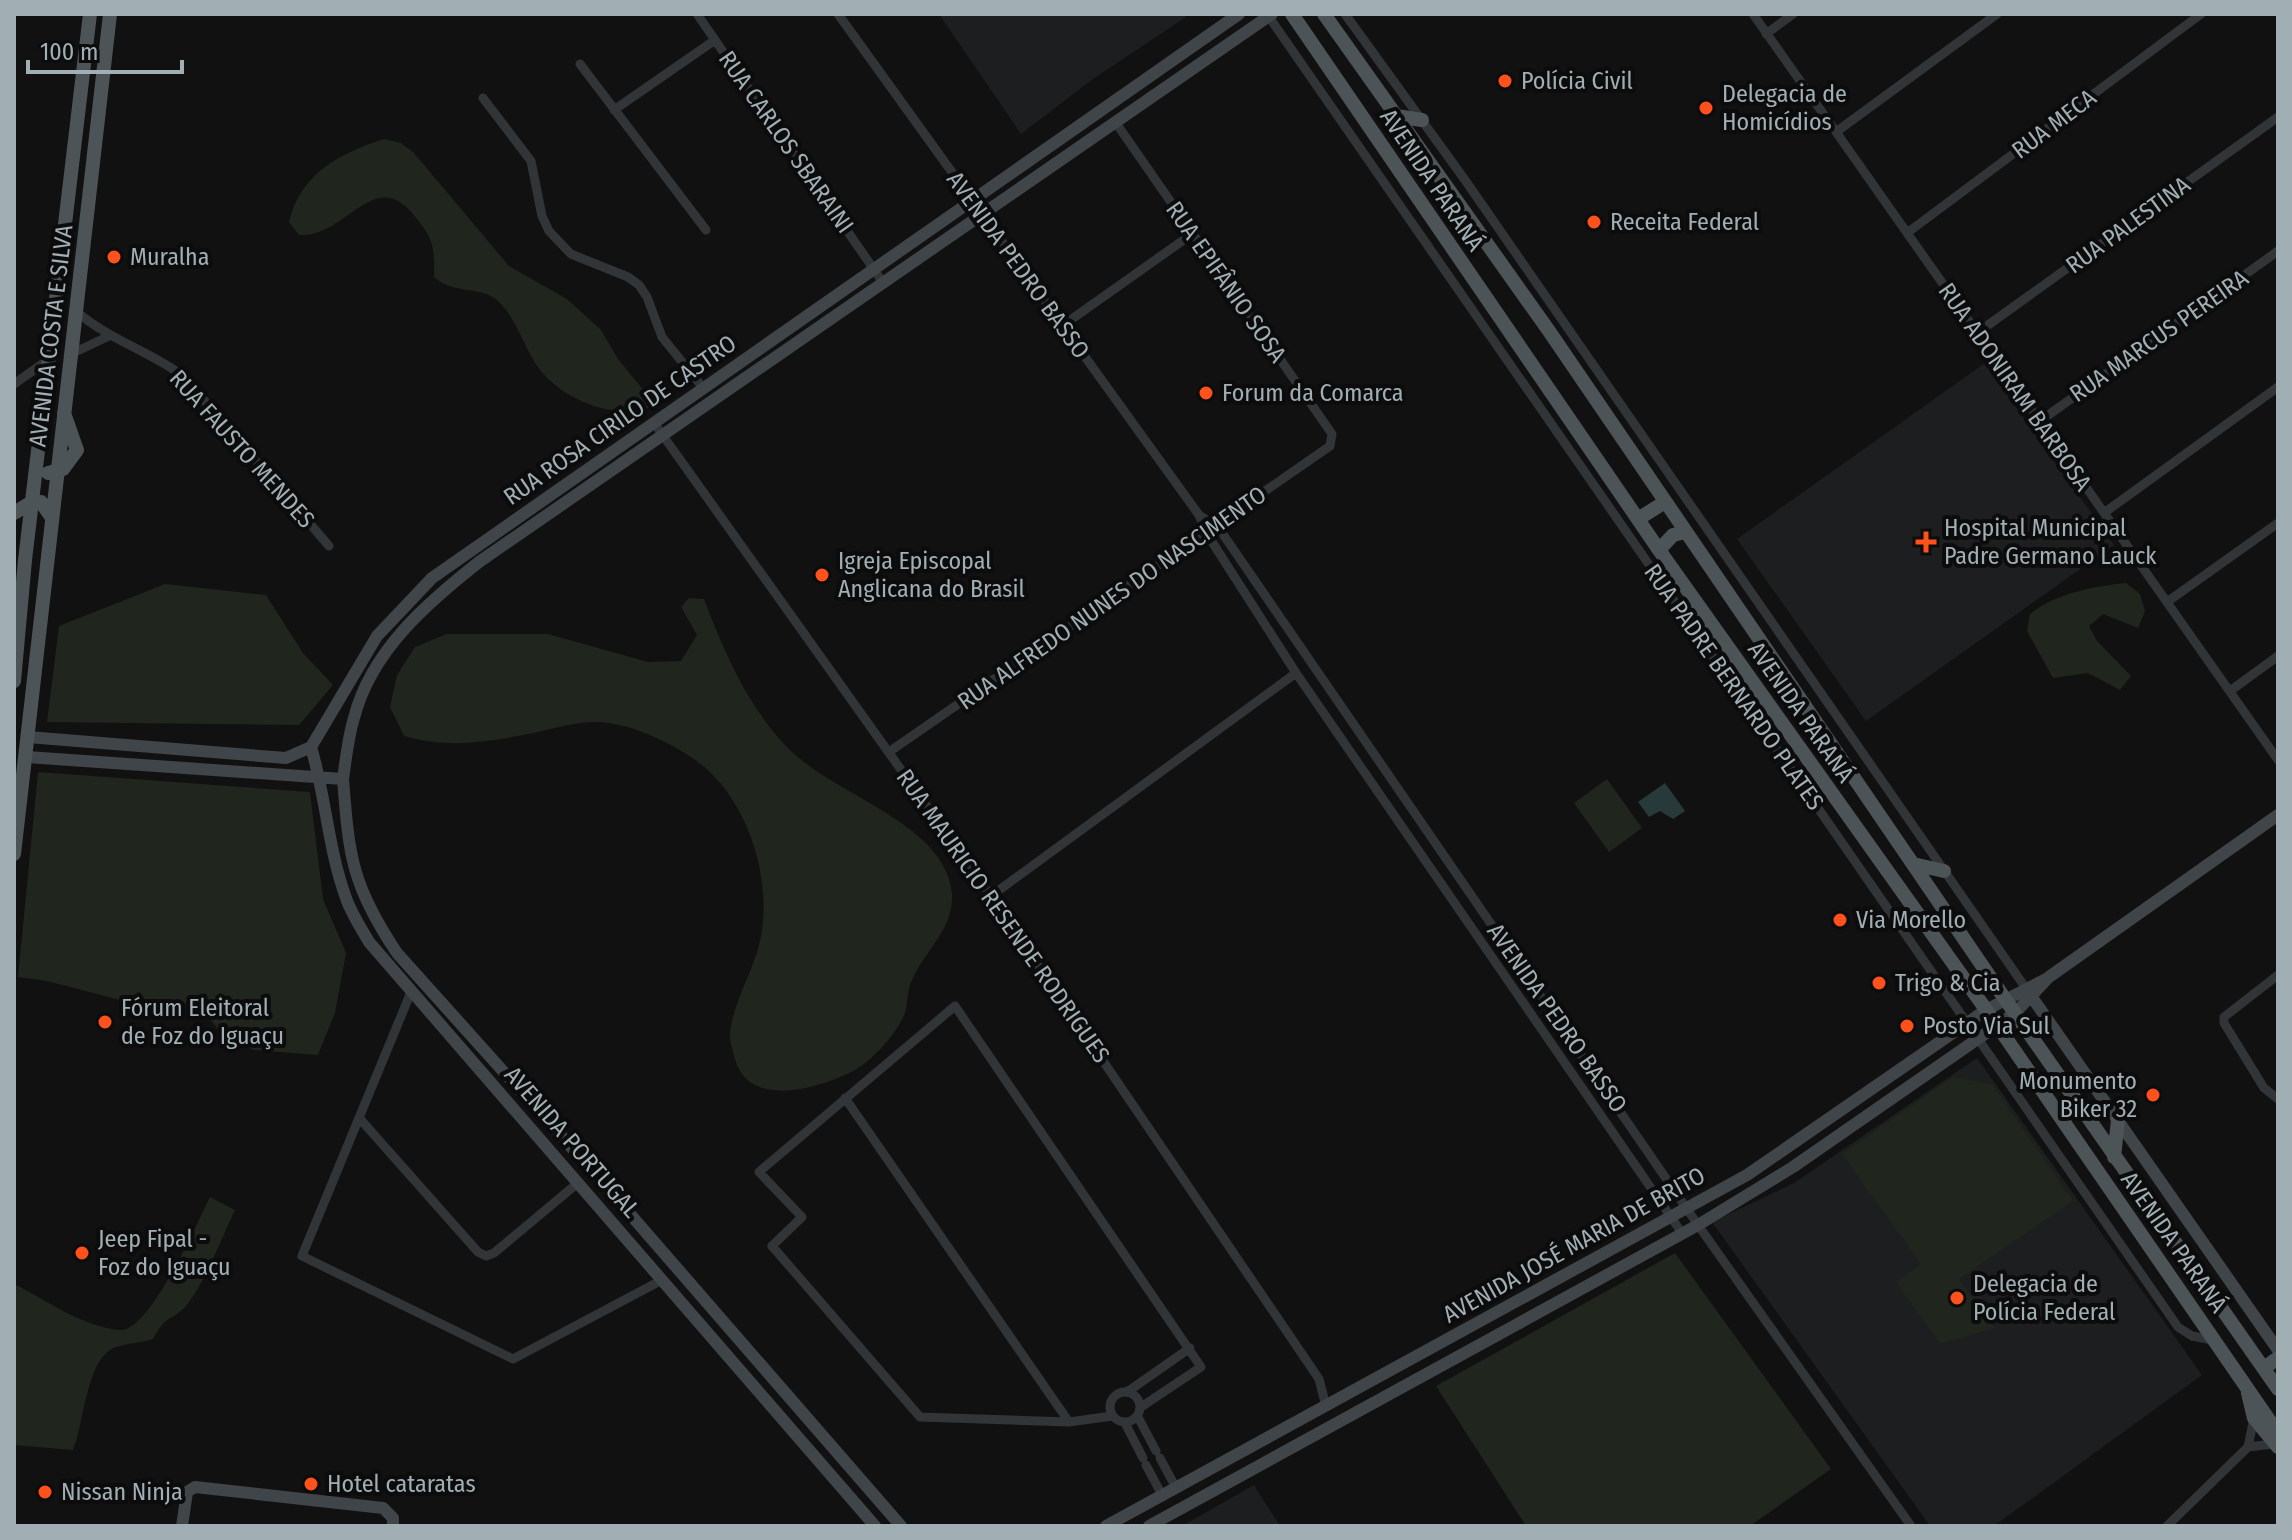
<svg xmlns="http://www.w3.org/2000/svg" width="2292" height="1540" font-family="'Fira Sans Condensed',sans-serif">
  <rect width="100%" height="100%" fill="#111112"/>
  <path fill="#1d1e1f" d="M939 14H1184L1186 17 1093 79 1021 134Z
    M1985 363 2114 545 1866 721 1737 539Z
    M1977 1058 2202 1375 1994 1526H1930L1712 1222 1794 1183Z
    M1254 1485 1280 1526H1182Z"/>
  <path fill="#20251d" d="M384 139 401 143 414 153 509 266 567 299 601 330 618 359 650 398 649 408C609 420 557 397 535 363 524 345 516 320 501 304 484 284 455 296 434 277 435 246 433 238 413 214 373 166 346 238 299 235L289 222C300 174 340 153 384 139Z
    M2126 583 2140 594 2145 611 2138 628 2103 614 2089 626 2097 641 2131 676 2120 690 2088 673 2053 678 2027 631 2030 614C2054 594 2095 586 2126 583Z
    M165 584 266 595 303 653 333 685 299 725 47 722 59 626Z
    M689 598 704 599C724 651 745 701 783 743 829 795 947 822 952 894 954 929 925 950 912 980 907 990 908 1002 905 1013 898 1032 873 1060 855 1070 823 1087 749 1111 735 1059 733 1050 729 1041 730 1032 734 1000 753 972 760 941 774 878 746 792 691 757 665 740 633 725 601 722 579 721 555 728 533 733 489 742 448 749 404 736L390 707 397 675 415 647 447 634H548L648 662 681 661 697 635 681 607Z
    M38 772 310 792 323 899 346 953 335 1013 318 1055 253 1050 221 1033 196 1001 155 1009 47 981 18 977Z
    M1607 779 1642 828 1609 852 1574 803Z
    M1953 1077 1992 1084 2073 1201 1959 1279 1995 1328 1940 1344 1896 1282 1921 1264 1842 1154Z
    M210 1197 235 1210C224 1233 200 1294 183 1309 166 1324 167 1314 153 1339 141 1343 128 1343 116 1347 86 1357 84 1425 73 1450L14 1445V1284C47 1300 82 1327 120 1330 149 1333 198 1221 210 1197Z
    M1675 1253 1831 1469 1750 1526H1526L1436 1386Z"/>
  <path fill="#283939" d="M1665 783 1685 811 1673 819 1660 811 1649 817 1638 802Z"/>
  <g fill="none" stroke-linecap="round" stroke-linejoin="round">
    <path stroke="#313538" stroke-width="9" d="M697 14 884 284
      M838 14 1199 515 1207 534 1296 673 1682 1233
      M1267 14 2178 1327 2192 1336 2213 1340
      M1345 14 1465 180 2025 987
      M1753 14 2278 760
      M1766 34 1793 14
      M580 64 706 230
      M483 98 531 161 542 216 549 231 571 254 628 277 639 285 647 297 662 337 704 389
      M614 110 715 40
      M1836 132 1997 14
      M1907 233 2201 14
      M77 312C110 340 149 351 183 376L329 546
      M1062 326 1192 234
      M1977 333 2278 117
      M71 354 109 336
      M14 384 48 360
      M2040 421 2278 251
      M654 423 991 896 1319 1379 1326 1406
      M2104 513 2278 387
      M1199 515 1218 527 1698 1225 1911 1526
      M2167 602 2278 523
      M2230 691 2278 656
      M889 752 1330 446 1332 434 1116 123
      M991 896 1296 673
      M2278 975 2224 1017V1023L2264 1088 2278 1099
      M411 992 302 1256 513 1359 662 1280
      M845 1098 1069 1422
      M361 1120 478 1252 486 1256 494 1253 579 1182
      M1110 1407a15 15 0 1 1 30 0a15 15 0 1 1-30 0Z
      M1127 1392 1190 1348
      M1112 1416 1069 1422 920 1417 772 1246 802 1217 759 1172 955 1006 1201 1367 1141 1407
      M1138 1417 1156 1451
      M1125 1423 1143 1458
      M2248 1447 2273 1444
      M1160 1458 1176 1488
      M1146 1465 1162 1495
      M2167 1526 2248 1447 2254 1418"/>
    <path stroke="#3f4548" stroke-width="12" d="M28 737 286 758 311 747 377 636 432 578 1239 14
      M311 747C326 797 328 849 346 898 351 913 361 928 369 942L875 1526
      M27 757 343 779C346 759 348 737 354 718 371 651 427 603 479 562L1272 14
      M343 779C349 857 352 886 397 953L590 1168 901 1526
      M2029 993 2278 1350
      M182 1526 187 1492 195 1487 383 1508 393 1518V1526
      M1106 1526 1747 1175 1986 1010 2046 979
      M1149 1526 1698 1225 1793 1167 2015 1013 2049 977 2278 815"/>
    <path stroke="#4d5457" stroke-width="14" d="M1292 14 1659 550 1997 1025 2278 1433
      M1324 14 1549 331 2005 999 2278 1389
      M1396 116 1422 120
      M48 473 63 469 77 450 64 413
      M14 513 32 502H41L50 515
      M1638 519 1665 502
      M1659 550 1673 535 1685 532
      M1691 604 1707 649
      M14 681 25 560 90 14
      M14 854 110 14
      M1913 864 1944 871
      M2114 1157 2118 1120
      M2264 1368 2278 1358
      M2248 1393 2254 1418 2278 1447"/>
  </g>
  <g fill="#ff511c" stroke="#0c0c0d" stroke-width="3">
    <circle cx="1505" cy="81" r="8"/>
    <circle cx="1706" cy="108" r="8"/>
    <circle cx="1594" cy="222" r="8"/>
    <circle cx="114" cy="257" r="8"/>
    <circle cx="1206" cy="393" r="8"/>
    <path d="M1922 530h8v8h8v8h-8v8h-8v-8h-8v-8h8z"/>
    <circle cx="822" cy="575" r="8"/>
    <circle cx="1840" cy="920" r="8"/>
    <circle cx="1879" cy="983" r="8"/>
    <circle cx="105" cy="1022" r="8"/>
    <circle cx="1907" cy="1026" r="8"/>
    <circle cx="2153" cy="1095" r="8"/>
    <circle cx="82" cy="1253" r="8"/>
    <circle cx="1957" cy="1298" r="8"/>
    <circle cx="311" cy="1484" r="8"/>
    <circle cx="45" cy="1492" r="8"/>
  </g>
  <g text-anchor="middle" stroke-width="8" stroke-linejoin="round" paint-order="stroke">
    <g font-size="24" fill="#a1afb4" stroke="#0c0c0d" text-anchor="start">
      <text x="1521" y="89">Polícia Civil</text>
      <text x="1722" y="102">Delegacia de<tspan x="1722" dy="28">Homicídios</tspan></text>
      <text x="1610" y="230">Receita Federal</text>
      <text x="130" y="265">Muralha</text>
      <text x="1222" y="401">Forum da Comarca</text>
      <text x="1944" y="536">Hospital Municipal<tspan x="1944" dy="28">Padre Germano Lauck</tspan></text>
      <text x="838" y="569">Igreja Episcopal<tspan x="838" dy="28">Anglicana do Brasil</tspan></text>
      <text x="1856" y="928">Via Morello</text>
      <text x="1895" y="991">Trigo &amp; Cia</text>
      <text x="121" y="1016">Fórum Eleitoral<tspan x="121" dy="28">de Foz do Iguaçu</tspan></text>
      <text x="1923" y="1034">Posto Via Sul</text>
      <text x="2137" y="1089" text-anchor="end">Monumento<tspan x="2137" dy="28">Biker 32</tspan></text>
      <text x="98" y="1247">Jeep Fipal -<tspan x="98" dy="28">Foz do Iguaçu</tspan></text>
      <text x="1973" y="1292">Delegacia de<tspan x="1973" dy="28">Polícia Federal</tspan></text>
      <text x="327" y="1492">Hotel cataratas</text>
      <text x="61" y="1500">Nissan Ninja</text>
    </g>
    <g font-size="24" fill="#a1afb4" stroke="#0c0c0d">
      <text transform="translate(2054 124) rotate(-37)" y="8">RUA MECA</text>
      <text transform="translate(786 142) rotate(55)" y="8">RUA CARLOS SBARAINI</text>
      <text transform="translate(1432 180) rotate(56)" y="8">AVENIDA PARANÁ</text>
      <text transform="translate(2128 225) rotate(-36)" y="8">RUA PALESTINA</text>
      <text transform="translate(1018 265) rotate(54)" y="8">AVENIDA PEDRO BASSO</text>
      <text transform="translate(1226 282) rotate(55)" y="8">RUA EPIFÂNIO SOSA</text>
      <text transform="translate(51 336) rotate(-83)" y="8">AVENIDA COSTA E SILVA</text>
      <text transform="translate(2159 336) rotate(-35)" y="8">RUA MARCUS PEREIRA</text>
      <text transform="translate(2015 387) rotate(55)" y="8">RUA ADONIRAM BARBOSA</text>
      <text transform="translate(620 420) rotate(-35)" y="8">RUA ROSA CIRILO DE CASTRO</text>
      <text transform="translate(242 449) rotate(48)" y="8">RUA FAUSTO MENDES</text>
      <text transform="translate(1112 598) rotate(-35)" y="8">RUA ALFREDO NUNES DO NASCIMENTO</text>
      <text transform="translate(1734 687) rotate(55)" y="8">RUA PADRE BERNARDO PLATES</text>
      <text transform="translate(1801 712) rotate(55)" y="8">AVENIDA PARANÁ</text>
      <text transform="translate(1003 916) rotate(55)" y="8">RUA MAURICIO RESENDE RODRIGUES</text>
      <text transform="translate(1557 1018) rotate(55)" y="8">AVENIDA PEDRO BASSO</text>
      <text transform="translate(572 1142) rotate(49)" y="8">AVENIDA PORTUGAL</text>
      <text transform="translate(2174 1242) rotate(55)" y="8">AVENIDA PARANÁ</text>
      <text transform="translate(1574 1245) rotate(-29)" y="8">AVENIDA JOSÉ MARIA DE BRITO</text>
    </g>
  </g>
  <rect width="2292" height="1540" fill="none" stroke="#a1afb4" stroke-width="32"/>
  <path d="M28 60v12h154v-12" fill="none" stroke="#a1afb4" stroke-width="4"/>
  <text x="40" y="60" font-size="24" fill="#a1afb4" stroke="#0c0c0d" stroke-width="6" paint-order="stroke">100 m</text>
</svg>
